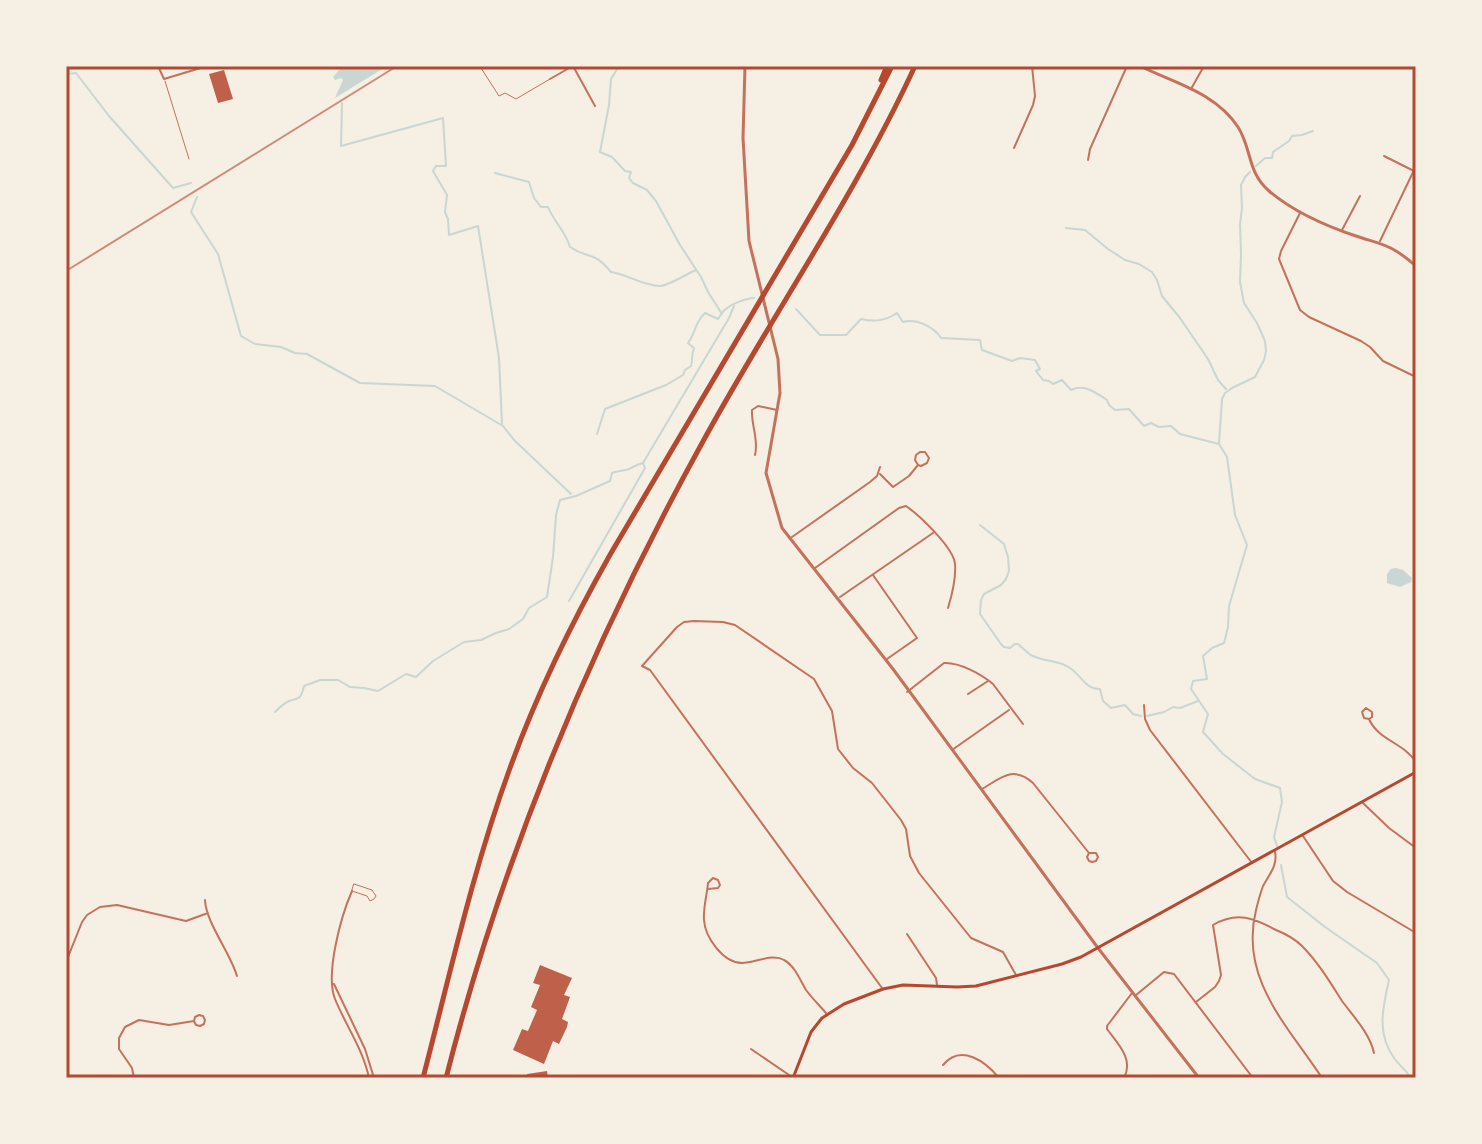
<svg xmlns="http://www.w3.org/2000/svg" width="1482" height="1144" font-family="Georgia,serif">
  <rect width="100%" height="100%" fill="#f6efe4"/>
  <path fill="#c9d6d2" d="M350 66H387L335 98 343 80 341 78 335 80 333 77 340 69Z
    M1396 568 1403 570 1412 578 1411 582 1400 587 1387 583V574L1391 569Z"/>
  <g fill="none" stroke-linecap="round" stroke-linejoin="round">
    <path stroke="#c9d6d2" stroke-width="2" d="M619 66 611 79 609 105 600 152 612 157 625 171 631 172 629 178 633 183 647 190 656 201 680 245 701 277 708 292 722 314
      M66 74 76 73 109 116 173 188 191 183
      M342 103 341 146 443 118 446 166H436L433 171 447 195 445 212 448 219 449 235 478 226 499 358 502 424
      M1256 166 1265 158H1272L1273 152 1289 141 1292 136 1302 135 1313 131
      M495 173 529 182 534 198 541 207H548C554 222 566 232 570 247 589 260 593 250 611 272 626 274 646 287 661 286 669 285 687 274 696 270
      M197 197 191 212 218 254 241 336 255 344 281 347 295 353 307 354 360 383 435 386 503 426 514 440 571 494
      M1066 228 1085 230 1108 249 1125 260 1139 264 1152 272 1157 280 1162 296 1180 318 1208 359 1218 380 1226 389
      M796 309 820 335H846L861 319C875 322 885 321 897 313L903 322C916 318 934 327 941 338L980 340 982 350 1012 361 1020 358 1035 360 1040 369 1036 371 1043 380 1049 381 1053 384 1062 380 1071 390C1084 383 1096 393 1107 400L1109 405 1115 410 1129 409 1144 426 1151 423 1159 427 1171 426 1180 434 1219 444 1227 457 1235 515 1247 545 1229 606 1228 627 1224 643 1212 648 1203 656 1207 679 1193 681 1191 689 1208 714 1203 732 1223 754 1255 779 1280 788 1282 802 1274 837 1277 846
      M597 434 605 409 666 385 683 375 685 370 691 366C693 360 691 355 694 348L688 343C696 333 694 323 705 313L718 319C721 315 722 311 726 309 731 304 747 298 754 298
      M1219 443 1222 399 1225 393 1232 388 1255 377 1264 360 1266 351 1265 341 1257 323 1244 303 1240 282 1241 254 1240 224 1242 208 1241 185 1245 177 1250 172
      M980 525 1004 544 1008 557 1009 571 1006 579 1001 585 984 594 981 600 980 614 1001 644 1004 647 1010 648 1015 644H1018C1023 648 1028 654 1033 656 1045 662 1059 660 1070 668 1082 676 1085 689 1100 689L1103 701 1111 708 1125 705 1133 714 1141 716
      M569 601 645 468 643 463
      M275 712C279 708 284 703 289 701 301 698 301 698 304 686L320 680H338L350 687 364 688 378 691 406 674 416 677 433 661 464 642 481 640 496 633 509 629 523 619 529 608 547 597 553 557 556 515 560 500 576 496 610 481 612 473C617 471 621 471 626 470 632 469 636 464 643 463L729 318 734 306
      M1147 716 1164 712 1173 707 1180 708 1198 701
      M1281 865 1287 897 1325 927 1377 963 1389 980C1383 1007 1376 1033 1394 1058 1399 1065 1406 1070 1411 1078"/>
  </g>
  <path fill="#bf614a" d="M224 70 233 99 218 103 209 74Z
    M540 965 572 978 564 995 570 997 562 1019 568 1022 567 1027 559 1044 553 1041 544 1064 513 1050 522 1029 528 1031 537 1010 531 1007 540 985 533 983Z
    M547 1071 548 1078H528L527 1074Z"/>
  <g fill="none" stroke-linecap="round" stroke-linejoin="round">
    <path stroke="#c5725c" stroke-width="1" d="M481 68 499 96 505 93 516 99 550 79
      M165 81 189 159
      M354 884 372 890 376 896 374 899 370 901 367 896 352 891Z"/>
    <path stroke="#c5725c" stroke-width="2" d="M158 66 164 79 207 66
      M573 66 595 106
      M550 79 571 67
      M1191 89 1204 66
      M1014 148 1033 105 1035 96 1032 66
      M1384 156 1416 172
      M1088 160 1090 149 1127 66
      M1300 213 1281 251 1279 259 1300 310 1309 317 1361 341 1370 347 1383 361 1416 377
      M1342 230 1360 196
      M1380 241 1416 166
      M755 455C759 440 751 425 752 410L758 406 777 410
      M880 474 893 487 909 476 918 465 921 466 927 463 929 458 925 452H920L916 455 915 460 918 465
      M792 537 870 482 877 476 880 467
      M815 568 899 508 906 506C919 515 954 548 955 564 956 577 952 595 948 608
      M873 575 917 638 887 659
      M840 597 933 533
      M907 692 944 663C959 662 981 674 993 684L1023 724
      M968 694 988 681
      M1144 705 1145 719 1150 730 1252 863
      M1369 719 1372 717V712L1366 708 1362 712 1364 718 1369 719C1378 740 1404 743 1416 762
      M952 750 1009 710
      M982 789C1001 778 1013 765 1033 783L1089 853 1087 857 1089 861 1092 862 1096 861 1098 857 1096 853H1089
      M1363 803 1389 828 1416 848
      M1303 836 1333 881 1347 892 1416 933
      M1275 852C1278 865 1269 875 1263 886 1260 894 1258 902 1256 910 1239 979 1288 1026 1322 1078
      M708 889 718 888 720 885 718 880 713 878 708 883C707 895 703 908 704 920 705 937 723 963 742 963 755 963 772 953 784 960 795 966 800 980 806 990 812 998 819 1005 826 1013
      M352 891C341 916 325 974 335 999 346 1026 363 1049 369 1078
      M205 900C206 923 230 952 237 976
      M907 934 936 978 937 985
      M66 962 82 922 87 915 100 907 117 905 186 921 208 913
      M334 984 365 1049 374 1078
      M882 988 650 670 642 666 677 627 684 622 694 621 723 622 735 625 814 679 832 711 838 749 853 768 872 783 901 820 906 829 910 856 919 873 971 938 1003 952 1016 975
      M1136 995 1164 972 1174 974 1253 1078
      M1196 1002 1215 987 1219 981 1221 975 1213 925C1237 911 1254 918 1276 930 1286 934 1295 939 1302 946 1318 962 1330 982 1342 1001 1354 1017 1370 1034 1374 1053
      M751 1049 792 1077
      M943 1065C961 1043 986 1062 999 1078
      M134 1078 132 1068 119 1049V1038L125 1027 139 1020 169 1025 194 1021 195 1017 199 1015 203 1016 205 1020 204 1024 200 1026 196 1025 194 1021
      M1124 1078C1134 1059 1118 1044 1107 1029V1026L1132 993"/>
    <path stroke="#c5725c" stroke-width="3" d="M745 66 743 138 749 241 778 359 780 393 766 473 782 528 893 669 1098 948 1199 1078
      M1140 66C1174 83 1215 92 1238 127 1252 149 1247 172 1269 191 1294 212 1326 226 1356 236 1370 241 1384 243 1396 251 1403 255 1410 261 1416 266"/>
    <path stroke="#b5482f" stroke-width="3" d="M793 1078 811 1032 822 1018 844 1004 883 989 903 985 957 987 976 986 1062 964 1081 957 1416 772"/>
    <path stroke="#b5482f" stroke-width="5" d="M881 80 887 66
      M423 1078C450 974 473 869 510 768 537 693 572 622 611 553L852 145 892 66
      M446 1078C502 858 591 645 701 445 770 318 854 198 915 66"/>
    <path stroke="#cf8b77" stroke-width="2" d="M66 271 397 66"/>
  </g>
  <rect width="1482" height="1144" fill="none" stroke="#f6efe4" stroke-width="136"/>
  <rect x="68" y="68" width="1346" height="1008" fill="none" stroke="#b5482f" stroke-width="3"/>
</svg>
